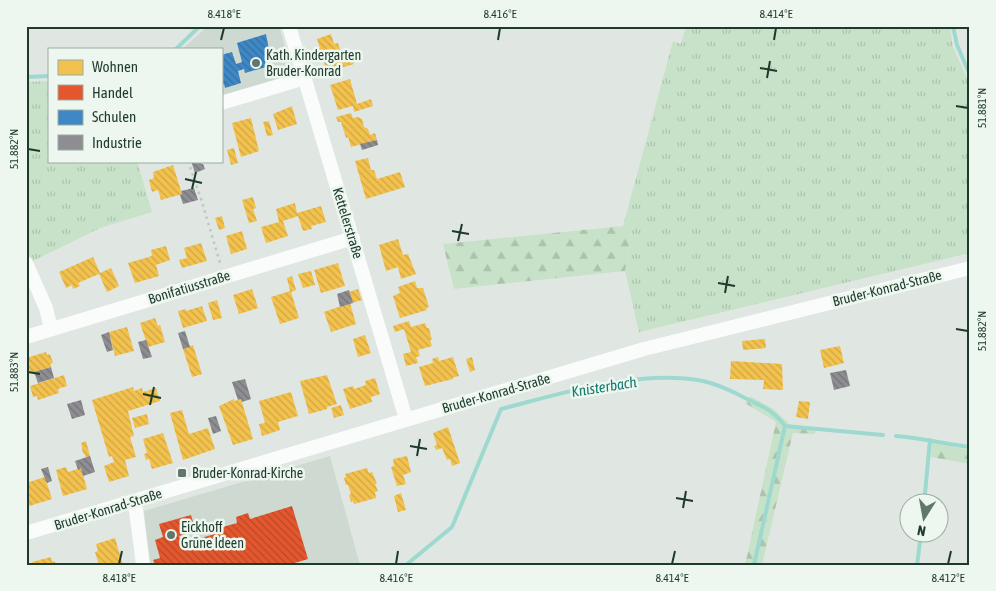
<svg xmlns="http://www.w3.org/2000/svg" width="996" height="591" font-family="'Asap Condensed',sans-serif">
  <defs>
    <pattern id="grass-tufts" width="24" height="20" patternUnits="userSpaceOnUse" patternTransform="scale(1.25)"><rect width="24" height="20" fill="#c8e2c9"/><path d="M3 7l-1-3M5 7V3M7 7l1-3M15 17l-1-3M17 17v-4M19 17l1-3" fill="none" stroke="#abc3ad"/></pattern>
    <pattern id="forest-firs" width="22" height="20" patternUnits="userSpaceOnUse" patternTransform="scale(1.25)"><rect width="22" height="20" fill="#c8e2c9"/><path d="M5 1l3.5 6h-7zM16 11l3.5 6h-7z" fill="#abc3ad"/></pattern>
    <pattern id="homes-back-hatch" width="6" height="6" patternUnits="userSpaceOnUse" patternTransform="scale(1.25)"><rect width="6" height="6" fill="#f2c14e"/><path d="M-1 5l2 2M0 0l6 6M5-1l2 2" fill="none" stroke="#cfa744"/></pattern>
    <pattern id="shops-back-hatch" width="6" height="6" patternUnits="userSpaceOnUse" patternTransform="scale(1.25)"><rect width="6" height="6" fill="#e4572e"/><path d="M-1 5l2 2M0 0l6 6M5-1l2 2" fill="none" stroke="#b84927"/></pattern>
    <pattern id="schools-back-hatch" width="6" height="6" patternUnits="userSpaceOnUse" patternTransform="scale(1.25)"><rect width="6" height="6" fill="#3f88c5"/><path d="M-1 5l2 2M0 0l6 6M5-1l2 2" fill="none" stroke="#3470a0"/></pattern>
    <pattern id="industry-back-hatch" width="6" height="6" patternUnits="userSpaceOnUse" patternTransform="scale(1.25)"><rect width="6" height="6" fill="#8d8d92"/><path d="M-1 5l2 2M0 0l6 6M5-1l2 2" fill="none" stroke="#737477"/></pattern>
  </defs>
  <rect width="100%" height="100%" fill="#e0e7e2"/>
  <path fill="#cdd9d1" d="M208 26H279L294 77 221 99V49H182Z
    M330 456 360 565H150L144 511Z"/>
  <path fill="url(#grass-tufts)" d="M679 26H950L953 47 970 85V253L639 332 625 271 633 226H623L673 41 681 44 685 29Z
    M49 81V161H137L152 212 100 228 31 262 26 252V82Z"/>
  <path fill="url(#forest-firs)" d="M633 225 625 271 454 289 443 244Z
    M750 396 775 410 791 426 816 427 815 434 793 433 762 565H745L776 422 745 403Z
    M932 443 970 450V464L931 457Z"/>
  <path fill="url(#homes-back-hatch)" d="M331 34 334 44 338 43 342 57 351 54 354 64 327 72 319 48H320L317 39Z
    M350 79 357 104 371 99 373 106 354 112 353 106 338 110 330 85Z
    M292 106 297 124 278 130 273 114Z
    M351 113 353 118 358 117 362 119 364 127 368 129 370 135 375 133 377 140 351 147 348 137 346 138 341 122H338L336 117Z
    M251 118 259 151 241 157 232 123Z
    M269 121 273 135 267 136 263 122Z
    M234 148 238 163 231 165 227 150Z
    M368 158 371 170H374L377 179 400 172 405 187 366 199 355 161Z
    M173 165 182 194 161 200 158 190 152 192 149 180 154 178 153 172Z
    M253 197 256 208 253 209 257 221 249 223 242 200Z
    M295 203 297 213 321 206 326 222 311 226 312 229 303 231 298 216 283 221 288 236 266 243 261 227 279 222 276 209Z
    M222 216 225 228 219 230 215 218Z
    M242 231 247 249 231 254 226 236Z
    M398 239 403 255 408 254 416 274 401 279 398 267 386 271 379 245Z
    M201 243 207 261 182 268 179 260 187 258 184 248Z
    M166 246 170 260 156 265 159 276 135 283 128 263 152 256 151 250Z
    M93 257 100 273 111 268 119 286 107 292 99 274 78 283 80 286 73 289 72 285 66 288 59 272Z
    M338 263 345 286 321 293 314 270Z
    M311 271 315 285 303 288 298 274Z
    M292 276 296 290 291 292 299 318 280 324 271 297 290 291 287 278Z
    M415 281 417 288H423L429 307 426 308 427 310 400 318 393 296 400 293 398 287Z
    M252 289 258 308 239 314 233 295Z
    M358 289 362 300 352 303 349 292Z
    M217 300 222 318 213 320 208 303Z
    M350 303 356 324 331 332 324 312Z
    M202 306 207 321 183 328 178 311 186 309V311Z
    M155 318 158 326 160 325 165 342 148 347 140 323Z
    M409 321 411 327 425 323 427 328H429L432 340H430L432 346 418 350 420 356 416 357 418 363 406 366 403 354 411 352 404 329 395 332 393 326Z
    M127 327 134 351 115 356 109 332Z
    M365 335 371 353 358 357 353 339Z
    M765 339 766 348 743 350 742 341Z
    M193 345 202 374 192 377 183 349Z
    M840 346 844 363 824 368 820 350Z
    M46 352 47 355 50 354 53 363 50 364 51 367 30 373 26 358Z
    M438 357 439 361 453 357 459 376 452 378 453 379 425 386 419 367 433 363 432 359Z
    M472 357 475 370 470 372 466 359Z
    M731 361 782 364 783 390 763 389 764 380 730 379Z
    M64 375 67 386 58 389 59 393 38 400 37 396 33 397 30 386Z
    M327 375 337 404 327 407V409L309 414 300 381Z
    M375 378 380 394 371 397 372 402 350 409 343 389 353 386 354 389 366 385 365 381Z
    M133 387 134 391 142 388 143 392 156 388 160 401 128 411 134 436 130 437 136 457 125 460 129 476 109 482 104 466 114 462 112 456 109 457 92 400Z
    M291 392 298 416 278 422 280 430 262 436 259 424 265 423 259 401Z
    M234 399V401L241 399 253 439 233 445 219 406Z
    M799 401 810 402 808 419 796 417Z
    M341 405 344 415 334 418 331 408Z
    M182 410 189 434 208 428 215 449 183 460 170 413Z
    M147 414 149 424 135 428 132 418Z
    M448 427 460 463 452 466 450 459 447 460 442 448 436 450 434 446 437 445 433 433Z
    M163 433 173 463 152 469 149 459 146 460 144 454 147 453 143 439Z
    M86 441 90 456 86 458 84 453H83L81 443Z
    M407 456 411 472 403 475 406 484 397 486 391 467 394 466 393 459Z
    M66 467 68 472 81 468 87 489 63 496 56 470Z
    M367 468 369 473 372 472 377 484H375L378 491 375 492 376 498 354 504 353 501 351 502 349 495 351 494 348 485H346L344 478 346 477 345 474Z
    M45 477 52 499 26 507V483Z
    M401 493 406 510 398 512 394 496Z
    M115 538 123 565H99L95 552 98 551 96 544Z
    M51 557 52 562 55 561 56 565H33L32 562Z"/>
  <path fill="url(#shops-back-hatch)" d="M292 506 308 559 288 565H155L153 560 160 558 155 540 163 537 159 524 191 515 196 532 179 536 182 544 221 532 219 528 237 523 236 517 248 513 250 519Z"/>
  <path fill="url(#schools-back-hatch)" d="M266 34 271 60 265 62 266 67 245 73 244 69 238 71 241 83 225 88 224 84 221 85V55L232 52 236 64 242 62 237 43Z"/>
  <path fill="url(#industry-back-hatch)" d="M377 140 378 145 362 150 360 144Z
    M191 161H200L201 164H203L205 169 195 173Z
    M194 188 198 200 183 204 180 195 182 194 181 191Z
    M349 290 353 303 340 307 337 294Z
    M185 331 190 347 183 349 178 333Z
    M109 332 113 350 107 352 101 335Z
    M146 340 152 357 143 359 138 342Z
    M51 367 54 378 38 383 34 372Z
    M846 370 850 386 834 390 830 373Z
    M245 379 251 399 242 402 241 399 238 400 232 382Z
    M81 400 85 415 72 419 67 404Z
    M216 416 221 431 213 434 208 418Z
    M90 456 95 472 83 476 81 468 78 470 75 461Z
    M48 467 52 481 47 483 41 469Z"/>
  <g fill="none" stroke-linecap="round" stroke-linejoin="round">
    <path stroke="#9ed9d0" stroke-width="4" d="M953 26 957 45 970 75
      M176 49 200 26
      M26 77 49 76
      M896 436C921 438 945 444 970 447
      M924 504 930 440
      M406 565 452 527 501 409C563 393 639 369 703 381 717 384 732 391 745 398 763 407 772 409 785 426L883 435
      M754 565 785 426
      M917 565 921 534"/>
    <path stroke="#bfc7c2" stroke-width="2.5" stroke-dasharray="2.5 4" stroke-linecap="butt" d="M188 161 201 199 221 266"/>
    <path stroke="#fafbfb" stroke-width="14" d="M289 26 406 419
      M221 103 305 78
      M26 263 46 308 51 329
      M26 337 353 238
      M132 501 136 510 143 565
      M26 533 644 349 970 268"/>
  </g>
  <path fill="none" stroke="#1e3a2b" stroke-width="2" d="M221 40 224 28M498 40 500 28M774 40 776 28M760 68 777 71M767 78 770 61M956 106 968 108M28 149 40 151M185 179 202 183M192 189 196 172M452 231 469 234M458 241 462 224M718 283 735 286M725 293 728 276M956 329 968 331M28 372 40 374M143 394 161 398M150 405 154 387M410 446 427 449M417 456 420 439M676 498 693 501M683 508 686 491M119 564 122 551M396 564 398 551M672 564 675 551M948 564 951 551"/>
  <g fill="#62776b" stroke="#edf7f0" stroke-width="2">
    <circle cx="256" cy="63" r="5"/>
    <rect x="177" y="468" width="10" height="10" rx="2.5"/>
    <circle cx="171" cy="535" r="5"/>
  </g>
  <g text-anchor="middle" stroke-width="5" stroke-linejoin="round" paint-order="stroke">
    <g font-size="14" fill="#1e3a2b" stroke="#edf7f0" text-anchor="start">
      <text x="266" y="60">Kath. Kindergarten<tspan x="266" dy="16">Bruder-Konrad</tspan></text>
      <text x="192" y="478">Bruder-Konrad-Kirche</text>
      <text x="181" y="532">Eickhoff<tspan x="181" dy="16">Grüne Ideen</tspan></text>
    </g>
    <g font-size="14" fill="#1e3a2b" stroke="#edf7f0">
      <text transform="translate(348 223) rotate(73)" y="5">Kettelerstraße</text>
      <text transform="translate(189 287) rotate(-17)" y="5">Bonifatiusstraße</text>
      <text transform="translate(887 288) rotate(-14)" y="5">Bruder-Konrad-Straße</text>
      <text transform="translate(496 393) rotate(-16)" y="5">Bruder-Konrad-Straße</text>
      <text transform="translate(108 509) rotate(-17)" y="5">Bruder-Konrad-Straße</text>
    </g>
    <g font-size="15" font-style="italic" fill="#16786e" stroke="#edf7f0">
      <text transform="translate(604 387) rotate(-9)" y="5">Knisterbach</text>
    </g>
  </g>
  <rect width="996" height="591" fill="none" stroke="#edf7f0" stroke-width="55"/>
  <rect x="48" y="48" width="175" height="115" fill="#edf7f0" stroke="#9aaba1"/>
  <rect x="58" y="60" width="25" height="15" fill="#f2c14e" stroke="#9aaba1"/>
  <text x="92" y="72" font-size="15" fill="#1e3a2b">Wohnen</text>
  <rect x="58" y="85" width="25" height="15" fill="#e4572e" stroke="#9aaba1"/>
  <text x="92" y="98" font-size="15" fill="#1e3a2b">Handel</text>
  <rect x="58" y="110" width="25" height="15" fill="#3f88c5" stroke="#9aaba1"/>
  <text x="92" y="122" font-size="15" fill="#1e3a2b">Schulen</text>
  <rect x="58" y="135" width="25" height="15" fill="#8d8d92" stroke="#9aaba1"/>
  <text x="92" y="148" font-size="15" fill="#1e3a2b">Industrie</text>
  <g transform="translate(924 518) rotate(191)"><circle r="24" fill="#edf7f0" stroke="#9aaba1"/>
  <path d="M0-4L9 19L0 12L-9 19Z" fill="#62776b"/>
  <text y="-8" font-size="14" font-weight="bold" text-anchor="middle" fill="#1e3a2b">N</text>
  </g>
  <rect x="28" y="28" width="940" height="536" fill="none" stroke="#1e3a2b" stroke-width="2"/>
  <g font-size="12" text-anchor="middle" fill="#1e3a2b">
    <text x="224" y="18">8.418°E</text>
    <text x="500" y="18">8.416°E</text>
    <text x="776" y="18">8.414°E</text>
    <text transform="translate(982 108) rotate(-90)" y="4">51.881°N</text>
    <text transform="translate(14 149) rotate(-90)" y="4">51.882°N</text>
    <text transform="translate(982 331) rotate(-90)" y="4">51.882°N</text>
    <text transform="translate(14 372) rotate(-90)" y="4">51.883°N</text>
    <text x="119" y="582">8.418°E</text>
    <text x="396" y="582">8.416°E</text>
    <text x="672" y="582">8.414°E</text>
    <text x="948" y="582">8.412°E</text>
  </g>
</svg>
